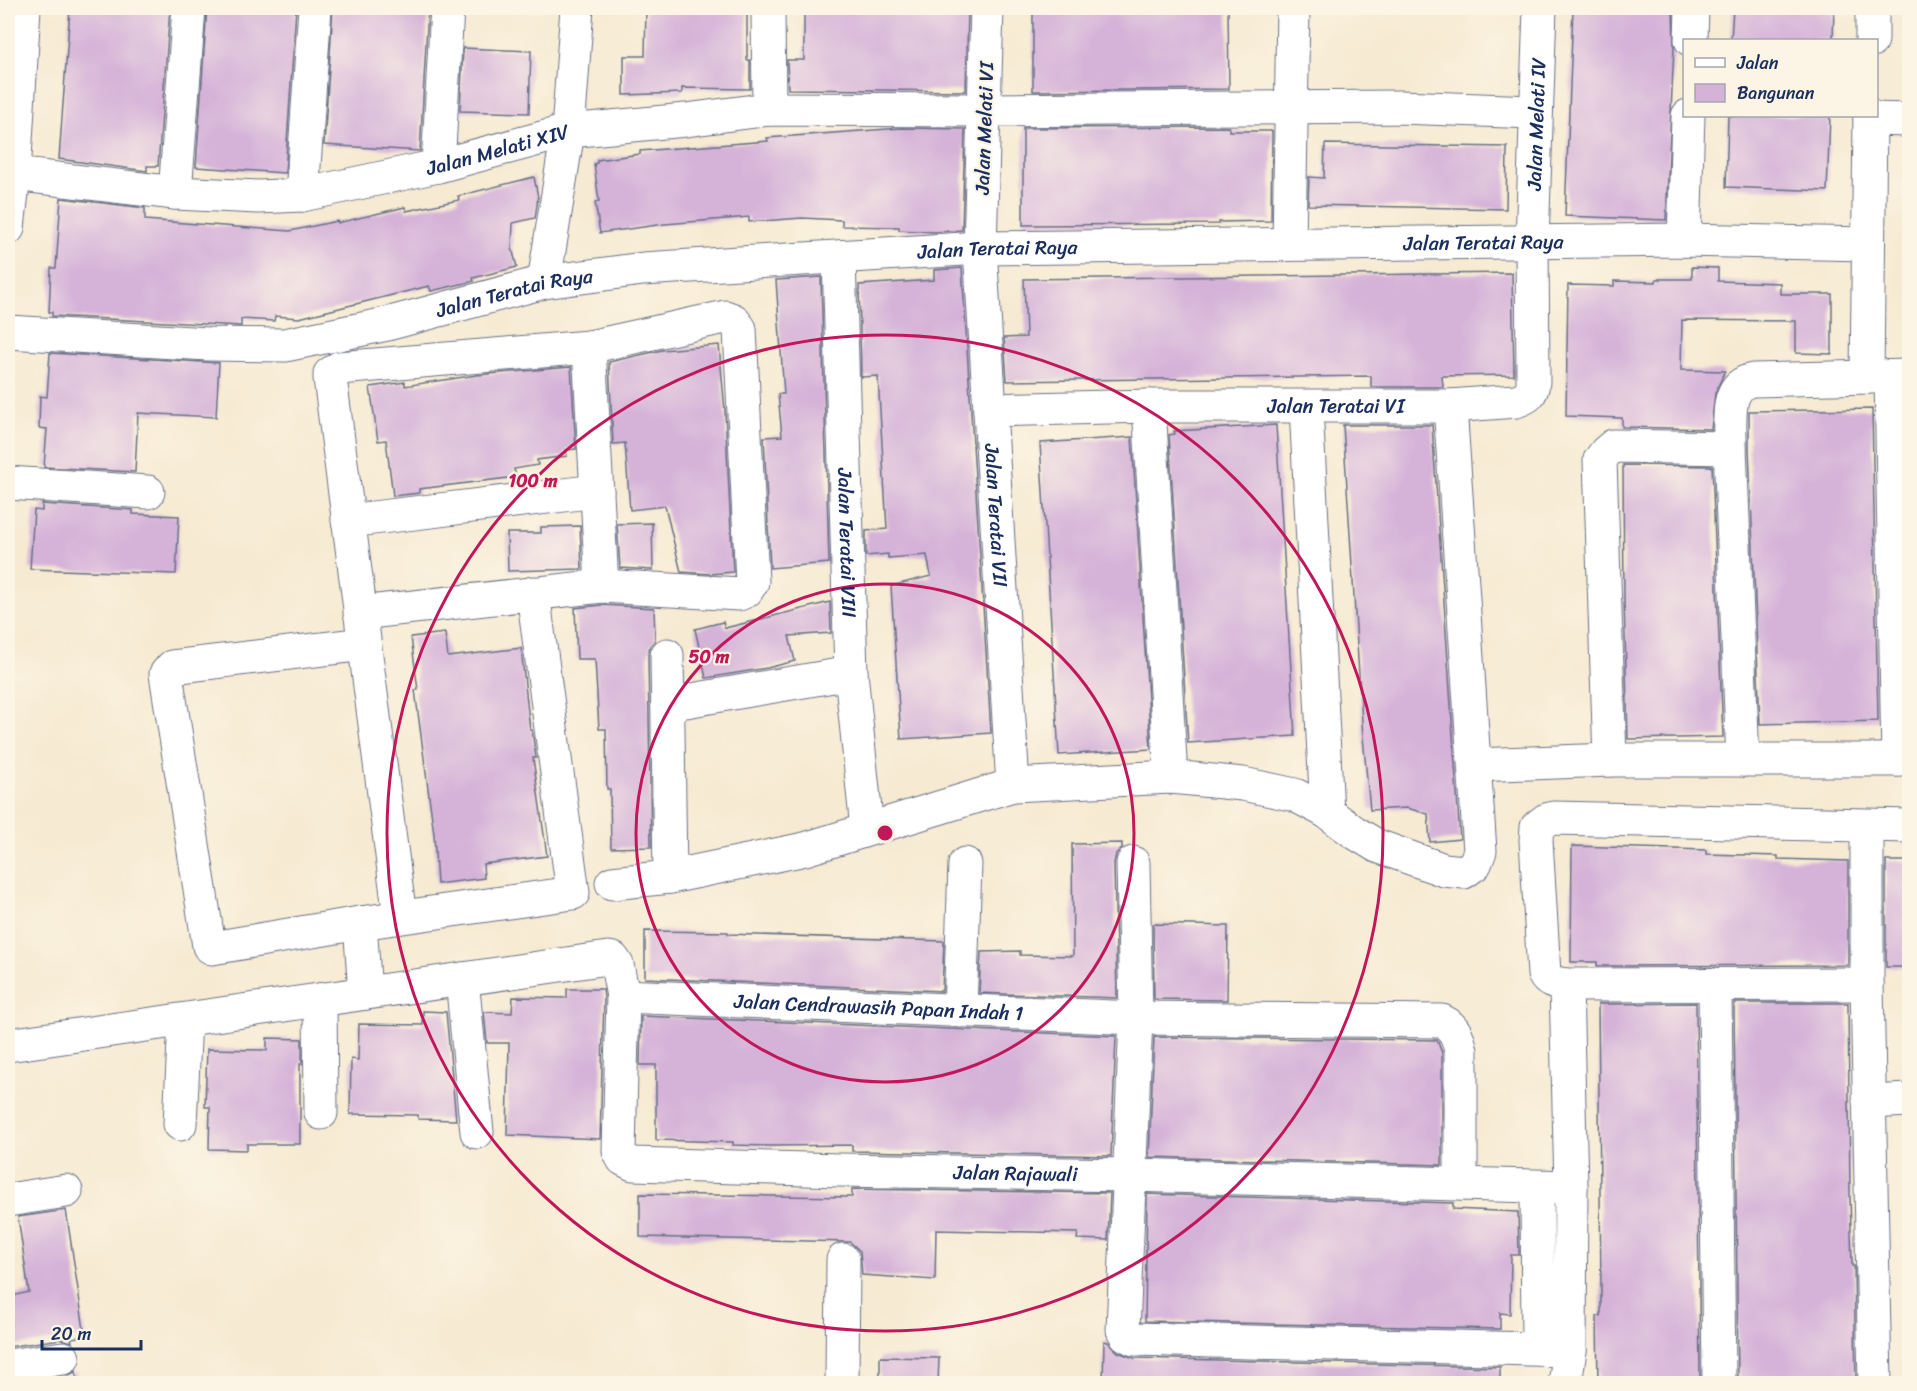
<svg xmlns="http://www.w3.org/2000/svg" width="1917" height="1391" font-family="Sriracha,sans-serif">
  <rect width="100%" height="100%" fill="#fcf5e5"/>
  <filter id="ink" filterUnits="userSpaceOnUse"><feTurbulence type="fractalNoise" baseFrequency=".0167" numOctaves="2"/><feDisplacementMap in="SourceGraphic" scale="12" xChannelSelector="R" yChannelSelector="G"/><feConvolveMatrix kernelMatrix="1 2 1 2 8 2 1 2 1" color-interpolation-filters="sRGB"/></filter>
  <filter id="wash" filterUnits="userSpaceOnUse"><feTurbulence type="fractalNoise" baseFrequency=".008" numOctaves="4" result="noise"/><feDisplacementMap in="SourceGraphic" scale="24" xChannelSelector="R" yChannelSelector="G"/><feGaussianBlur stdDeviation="1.35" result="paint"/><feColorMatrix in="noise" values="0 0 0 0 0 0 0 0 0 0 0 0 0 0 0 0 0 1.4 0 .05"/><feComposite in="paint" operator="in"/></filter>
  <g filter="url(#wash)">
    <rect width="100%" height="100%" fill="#f6ead2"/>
    <g id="blocks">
      <path fill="#d5b3d9" d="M70 8H170L158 166H147V171L59 159Z
        M207 8H296L285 173 196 167Z
        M333 8H428L420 151 324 145Z
        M646 8H747V60H750V89L682 88V93L624 95V56H645Z
        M804 8H968L966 91 788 89 787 60H804Z
        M1033 8H1228L1229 89 1033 91Z
        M1573 8H1673L1674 46 1666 220 1565 216Z
        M1733 8H1834L1833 40H1731Z
        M463 48 531 51 529 113 460 111Z
        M1728 116H1830L1827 191 1726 187Z
        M1229 127V131H1272L1271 221 1219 222V224L1023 225V128Z
        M901 128 965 129 962 230 935 232 899 230V227L842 226V220L802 218 749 222V217L665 224 600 233 595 202 599 201 594 164 597 163V160L640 154V151L768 141 767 138Z
        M1325 144 1507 147 1506 209 1308 205 1309 177 1324 178Z
        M534 177 538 197 535 218 513 223 512 248 517 267 473 278 474 281 431 291 429 286 299 318 275 316 274 321 241 319V326L52 316V312H49L51 268H56L61 198 145 208V220L290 231 337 221 338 223 405 207 406 211 459 200 458 196Z
        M1692 267 1718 268V281L1780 283V294H1832V354L1796 353V321L1682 320 1681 370 1725 371 1715 393 1711 429 1622 427V418L1566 416 1568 285 1614 286V281L1656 282V279H1692Z
        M962 268 991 733 901 739 891 586 931 576 927 555 888 558V554L866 556V531L887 529 878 376 861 377 859 285 934 280V270Z
        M1512 273 1514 375 1442 376 1443 387H1371V376L1007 381 1004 338 1026 337 1024 279Z
        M821 277 829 563 770 568 764 437 782 436 778 394H784L776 280Z
        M719 345 725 411 733 572 710 574 681 572 665 506 630 510 625 443 613 444 609 362 662 350Z
        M50 353 219 363 216 417 138 413 135 472 44 467 47 429 39 428 40 396 47 397Z
        M571 367 576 449 566 450 567 456 537 460 538 465 514 469 516 477 419 489V493L393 496 386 440 378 441 370 387 405 382V386L477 375Z
        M1872 409 1878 721 1760 724 1749 448V411Z
        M1276 425 1295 736 1188 743 1169 435 1175 434 1174 431Z
        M1343 425H1432L1460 839 1430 842 1428 814 1407 808 1370 810 1363 737Z
        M1132 437 1151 749 1059 755 1040 443Z
        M1623 465 1712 466 1723 737 1628 739 1624 600Z
        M42 504 133 510V514L179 516 176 574 30 569 34 510 42 511Z
        M652 523 653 570 620 568 617 524Z
        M580 526 582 569 508 571 507 533H541V527Z
        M830 602 831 633 789 636 795 661 767 668 706 678 695 629 723 622 725 628Z
        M602 605 654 608 655 641 650 646 648 655 651 847 611 848 610 789H607L606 729H599L595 659H577L575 608Z
        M445 633 448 657 521 648 530 730H532L536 758H533L547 856 483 864 484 878 437 884 434 834 415 690H418L411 637Z
        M1122 843V849L1116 854 1114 863 1117 998 979 993 981 952 1020 951V955L1073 956 1072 844Z
        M1572 846 1706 850V854L1778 856V859L1848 861V965L1597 966V962H1571Z
        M1886 861H1910V967H1886Z
        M1153 924 1228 926 1227 1000 1154 999Z
        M645 931 728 932V934L944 941 942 991 645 978Z
        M567 989H603L604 998 600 1139 507 1135 509 1043H487L484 1012 512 1013 513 997 567 998Z
        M1696 1003 1700 1383H1598L1597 1316H1601V1286L1598 1004Z
        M1734 1003H1848L1850 1196 1852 1266H1854L1856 1383H1819V1380L1738 1381Z
        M423 1011 446 1012 456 1120 418 1119V1115L350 1114 351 1059 358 1060 359 1024 423 1025Z
        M641 1016 1116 1036 1111 1156 852 1151V1145L769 1146 733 1145V1142L656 1140V1065H640Z
        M1154 1037 1437 1040 1442 1053V1165L1149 1157Z
        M267 1038 302 1039V1064H300V1144H247V1150L209 1149 210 1107H205L207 1049 267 1050Z
        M852 1189 1110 1193 1108 1240 1077 1239 1078 1233 936 1230 935 1280 862 1275 860 1251 850 1242 640 1237V1194L852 1197Z
        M1147 1194 1453 1203V1209L1518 1212 1519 1255H1511L1510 1314 1500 1313V1329L1145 1321Z
        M66 1210 85 1336 71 1338 72 1342 60 1339 8 1347V1297L29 1292 18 1217Z
        M1104 1341 1108 1342 1118 1352 1134 1358 1500 1367V1383H1103Z
        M880 1357 939 1358 938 1383H880Z
        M76 1371 78 1383H18L66 1377Z"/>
    </g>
  </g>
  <g filter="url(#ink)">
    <use href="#blocks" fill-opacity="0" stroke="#687087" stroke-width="1.5"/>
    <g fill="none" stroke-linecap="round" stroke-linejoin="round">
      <defs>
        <g id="minor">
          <path d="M768 8 769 109"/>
          <path id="s1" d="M987 8 980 248 1013 785"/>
          <path d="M1691 40 1692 8"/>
          <path d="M1872 40V8"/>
          <path d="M1870 119 1910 120"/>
          <path d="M438 166 447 8"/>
          <path id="s2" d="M14 174 175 193 258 197 302 195 438 166 568 131 686 120 769 109 984 110 1400 107 1536 112"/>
          <path d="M175 193 189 8"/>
          <path d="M302 195 315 8"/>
          <path d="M8 228 14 174 24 8"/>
          <path d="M1684 240 1688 116"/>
          <path d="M1289 244 1293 8"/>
          <path id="s3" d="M839 257 851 673 867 829"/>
          <path d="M544 282 568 131 577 8"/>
          <path id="s4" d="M8 332 208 344 285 345 387 324 544 282 643 269 980 248 1684 240 1867 244"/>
          <path d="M589 347 602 586"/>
          <path d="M1867 377 1870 116"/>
          <path d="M1891 377 1898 760"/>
          <path d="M1149 406 1171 777"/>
          <path d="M1306 407 1327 812"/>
          <path id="s5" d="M990 410 1149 406H1450L1516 401C1528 397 1532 394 1533 382L1532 243 1540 8"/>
          <path d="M8 483 148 492"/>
          <path d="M348 521 597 491"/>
          <path d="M360 613 602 586 739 594 746 591 752 582 740 329 733 320 725 317 589 347 339 368 330 374V378L400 917"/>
          <path d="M364 644 172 667 166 674 209 946 212 948 360 923 573 893 533 593"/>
          <path d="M667 655 670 877"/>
          <path d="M668 704 851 673"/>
          <path d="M1610 760 1600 460 1606 452 1613 446 1730 448"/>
          <path d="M1743 760 1730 448C1731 423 1723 385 1753 380L1910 376"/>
          <path d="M1475 765 1610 760H1910"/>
          <path d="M1867 826V984L1875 1384"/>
          <path d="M1133 863 1136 1018 1123 1330 1126 1335 1134 1339 1570 1350"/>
          <path d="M612 883 670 877 805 849 1013 785 1171 777 1243 784 1295 795 1327 812 1354 832 1377 846 1444 870 1464 872 1475 864 1480 851 1450 406"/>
          <path d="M360 923 365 993"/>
          <path d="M462 979 477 1132"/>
          <path d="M1867 984 1566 985C1557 983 1548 983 1544 974L1536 840 1537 827 1546 820 1554 818 1910 826"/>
          <path d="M1715 985 1719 1384"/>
          <path id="s6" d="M623 996 1136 1018 1442 1021C1455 1027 1458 1037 1461 1051V1184"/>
          <path d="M320 1000 321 1113"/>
          <path d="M960 1011 965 864"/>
          <path id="s7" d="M8 1045 608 958 613 959 617 965 623 996 619 1151 623 1159 633 1164 840 1170 1129 1175 1571 1187"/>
          <path d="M1869 1102 1910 1100"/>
          <path d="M180 1124 185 1020"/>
          <path d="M1537 1187 1538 1348"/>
          <path d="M8 1200 66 1191"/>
          <path d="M8 1366 63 1358"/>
          <path d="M842 1384 843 1260"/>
          <path d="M1565 1384 1570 1350 1571 1187 1566 985"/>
        </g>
      </defs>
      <use href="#minor" stroke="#687087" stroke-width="35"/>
      <use href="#minor" stroke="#fff" stroke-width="33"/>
    </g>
  </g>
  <g fill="none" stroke="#c2185b" stroke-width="3">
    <circle cx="885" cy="833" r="249"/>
    <circle cx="885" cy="833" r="498"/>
  </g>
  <g text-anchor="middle" stroke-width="4.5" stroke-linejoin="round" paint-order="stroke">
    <g font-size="20" fill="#1b2f5e" stroke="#fcf5e5">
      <text dy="7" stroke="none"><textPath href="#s5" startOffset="812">Jalan Melati IV</textPath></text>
      <text transform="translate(984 128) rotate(-88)" y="7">Jalan Melati VI</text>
      <text dy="7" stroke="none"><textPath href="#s2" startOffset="490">Jalan Melati XIV</textPath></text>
      <text dy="7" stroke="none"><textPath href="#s4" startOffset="1485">Jalan Teratai Raya</textPath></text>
      <text dy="7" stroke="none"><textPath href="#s4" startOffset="999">Jalan Teratai Raya</textPath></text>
      <text dy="7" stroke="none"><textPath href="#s4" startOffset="513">Jalan Teratai Raya</textPath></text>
      <text dy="7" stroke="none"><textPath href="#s5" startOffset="346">Jalan Teratai VI</textPath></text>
      <text dy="7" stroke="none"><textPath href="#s1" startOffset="508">Jalan Teratai VII</textPath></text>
      <text dy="7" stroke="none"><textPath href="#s3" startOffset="286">Jalan Teratai VIII</textPath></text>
      <text dy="7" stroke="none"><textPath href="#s6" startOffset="256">Jalan Cendrawasih Papan Indah 1</textPath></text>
      <text dy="7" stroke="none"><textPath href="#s7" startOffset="1208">Jalan Rajawali</textPath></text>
    </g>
  </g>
  <circle cx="885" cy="833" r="9" fill="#c2185b" stroke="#fcf5e5" stroke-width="3"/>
  <g font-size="18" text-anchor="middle" font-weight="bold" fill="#c2185b" stroke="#fcf5e5" stroke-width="4.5" stroke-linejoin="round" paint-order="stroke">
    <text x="533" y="487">100 m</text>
    <text x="709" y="663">50 m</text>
  </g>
  <rect width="1917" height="1391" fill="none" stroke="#fcf5e5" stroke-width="30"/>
  <rect x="1683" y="39" width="195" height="78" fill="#fcf5e5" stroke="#a2a6af" stroke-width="1.5"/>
  <rect x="1695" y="58" width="30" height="9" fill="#ffffff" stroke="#a2a6af" stroke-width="1.5"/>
  <text x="1737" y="69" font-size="18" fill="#1b2f5e">Jalan</text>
  <rect x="1695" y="84" width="30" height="18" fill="#d5b3d9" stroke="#a2a6af" stroke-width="1.5"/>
  <text x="1737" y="99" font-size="18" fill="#1b2f5e">Bangunan</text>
  <path d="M42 1340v9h99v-9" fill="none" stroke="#1b2f5e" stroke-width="3"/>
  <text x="51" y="1340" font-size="18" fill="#1b2f5e" stroke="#fcf5e5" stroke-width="4.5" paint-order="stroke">20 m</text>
</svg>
